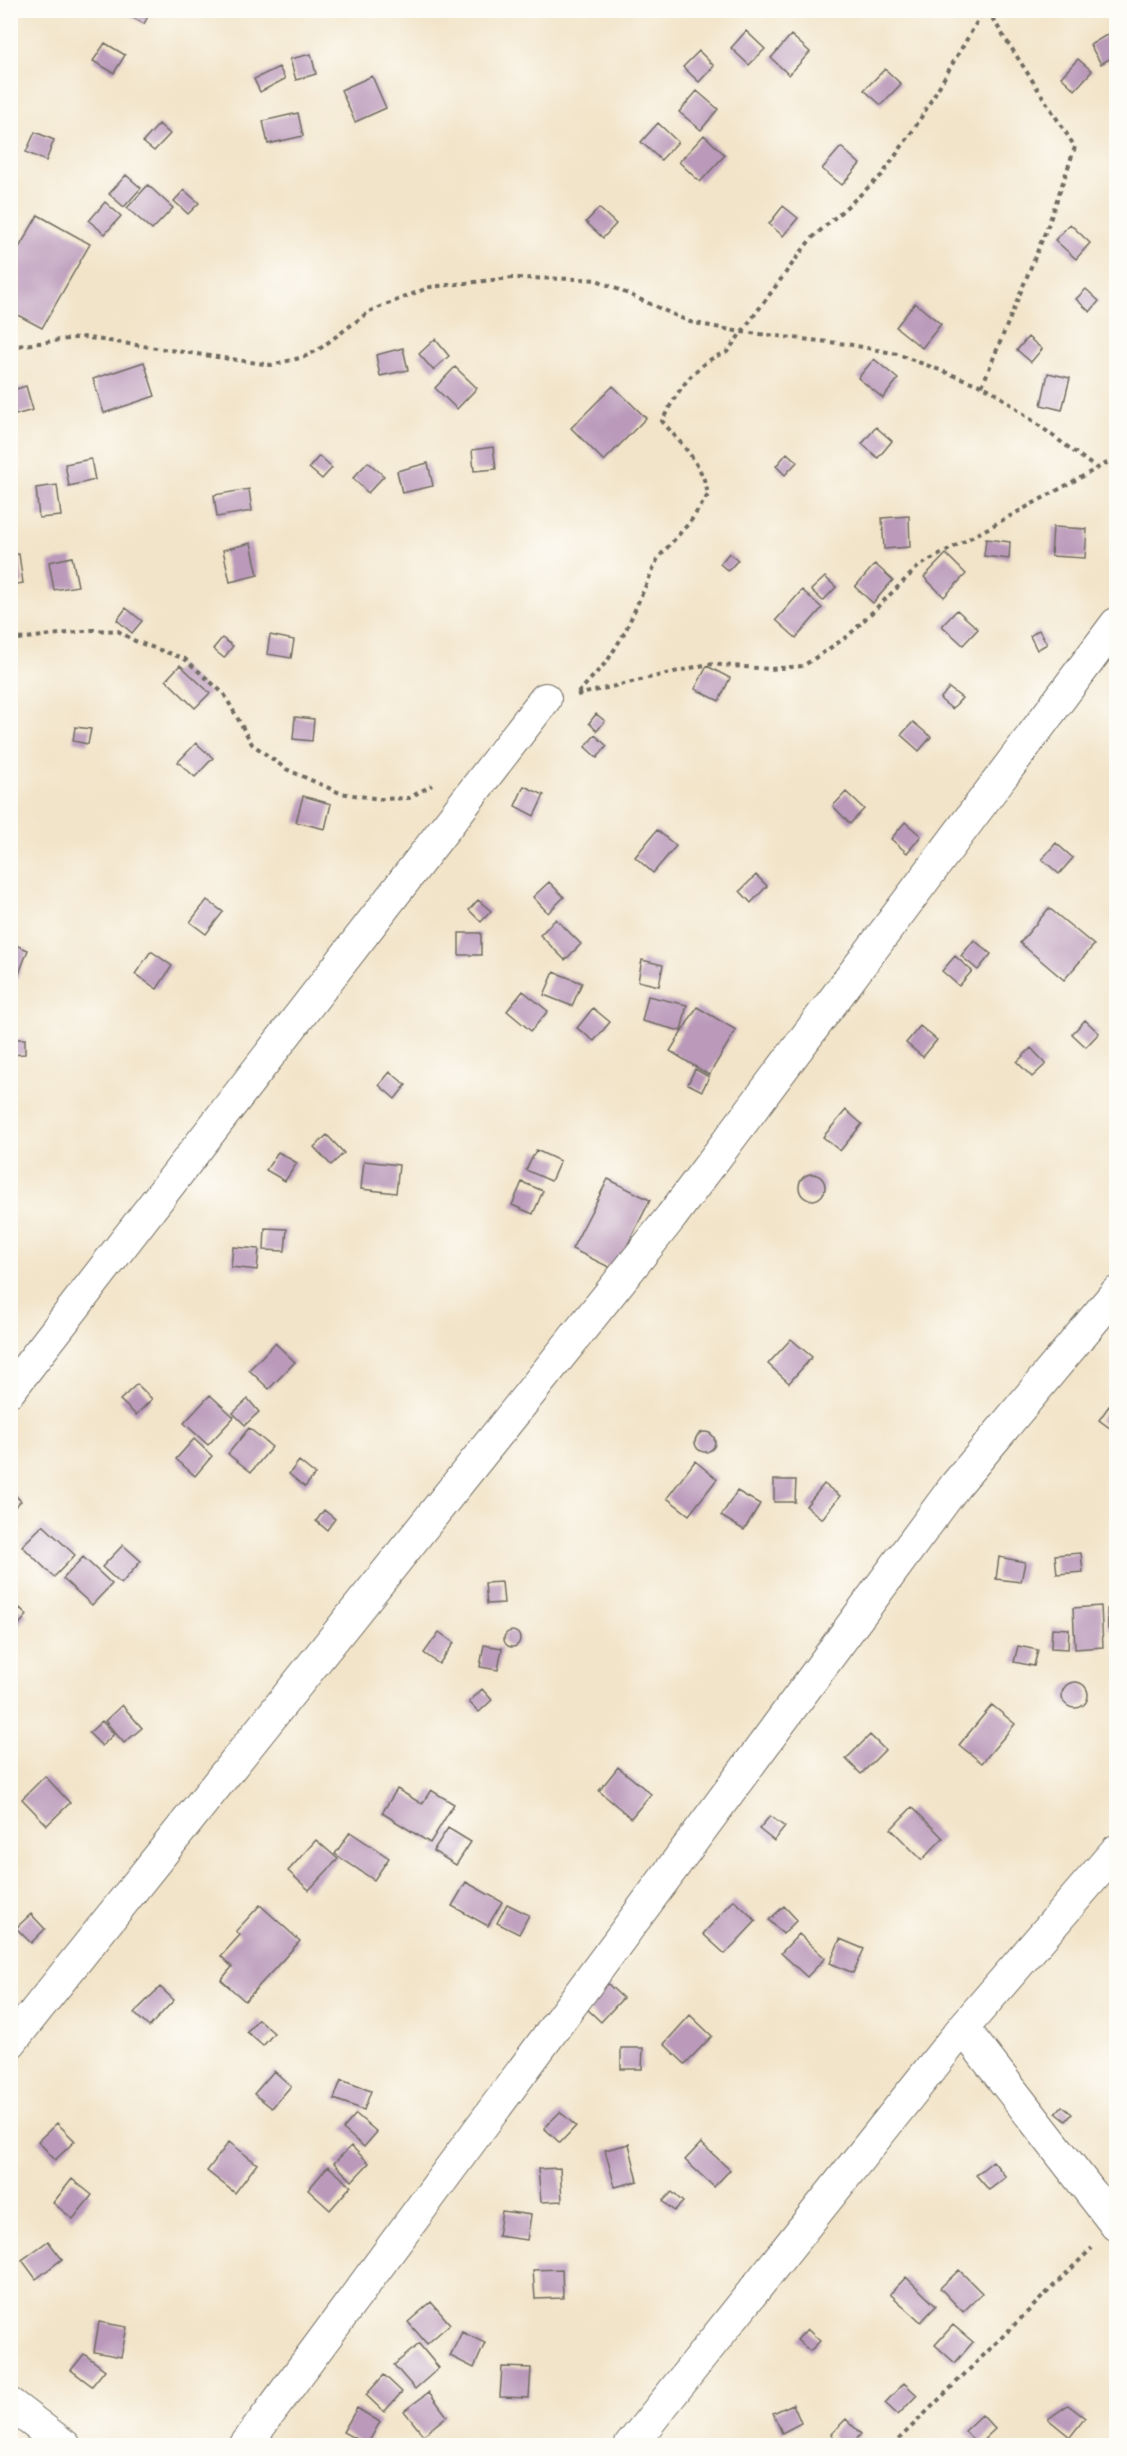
<svg xmlns="http://www.w3.org/2000/svg" width="1127" height="2456" font-family="'IM FELL Double Pica',serif">
  <rect width="100%" height="100%" fill="#fdfcf7"/>
  <filter id="ink" filterUnits="userSpaceOnUse"><feTurbulence type="fractalNoise" baseFrequency=".0167" numOctaves="2"/><feDisplacementMap in="SourceGraphic" scale="12" xChannelSelector="R" yChannelSelector="G"/><feConvolveMatrix kernelMatrix="1 2 1 2 8 2 1 2 1" color-interpolation-filters="sRGB"/></filter>
  <filter id="wash" filterUnits="userSpaceOnUse"><feTurbulence type="fractalNoise" baseFrequency=".008" numOctaves="4" result="noise"/><feDisplacementMap in="SourceGraphic" scale="24" xChannelSelector="R" yChannelSelector="G"/><feGaussianBlur stdDeviation="1.35" result="paint"/><feColorMatrix in="noise" values="0 0 0 0 0 0 0 0 0 0 0 0 0 0 0 0 0 1.4 0 .05"/><feComposite in="paint" operator="in"/></filter>
  <g filter="url(#wash)">
    <rect width="100%" height="100%" fill="#f2e4c9"/>
    <g id="blocks">
      <path fill="#ba99ba" d="M128 10H151L144 24 126 14Z
        M746 31 765 49 749 65 731 48Z
        M1108 34 1116 55 1101 64 1090 45Z
        M791 35 810 52 789 75 771 58Z
        M105 43 125 55 114 73 93 61Z
        M699 51 714 66 699 82 683 67Z
        M311 54 316 74 296 80 290 59Z
        M1078 59 1092 71 1075 90 1061 77Z
        M279 67 285 79 260 92 254 79Z
        M885 69 901 84 881 105 864 90Z
        M372 76 386 108 355 122 341 90Z
        M697 91 718 109 701 130 679 112Z
        M298 113 303 136 268 144 263 121Z
        M658 123 678 142 661 160 641 142Z
        M159 124 170 134 154 151 143 142Z
        M35 132 54 140 46 161 26 152Z
        M704 135 725 155 700 182 679 162Z
        M841 147 860 164 842 185 822 169Z
        M126 175 141 188 124 207 109 194Z
        M148 185 173 208 152 230 127 208Z
        M184 190 199 203 188 214 174 201Z
        M105 202 121 216 105 234 89 221Z
        M783 206 798 218 783 236 769 224Z
        M599 208 616 224 603 238 586 222Z
        M38 215 90 244 42 328 10 311V263Z
        M1070 224 1090 243 1076 259 1055 240Z
        M1086 289 1099 301 1090 312 1076 299Z
        M915 303 941 324 922 348 896 327Z
        M1028 337 1042 349 1031 362 1017 350Z
        M435 339 449 356 433 370 419 354Z
        M403 348 408 370 380 376 376 355Z
        M874 359 898 379 883 398 858 378Z
        M144 362 155 396 104 413 93 379Z
        M455 367 477 388 457 409 435 388Z
        M1048 373 1070 378 1062 410 1041 405Z
        M26 386 33 410 15 415 10 391Z
        M613 386 646 418 604 461 571 428Z
        M876 427 892 441 878 458 862 444Z
        M493 447 496 469 474 471 472 450Z
        M787 453 797 462 785 475 776 466Z
        M319 456 332 468 322 479 309 468Z
        M91 459 95 480 69 486 65 464Z
        M368 462 384 476 368 493 353 478Z
        M428 463 433 486 402 493 397 471Z
        M57 485 61 516 39 518 36 488Z
        M249 489 252 511 217 517 214 495Z
        M909 516 910 547 884 549 882 518Z
        M1053 527 1087 529 1085 558 1051 556Z
        M986 539 1010 542 1009 559 984 556Z
        M251 543 258 575 230 582 223 550Z
        M729 553 738 560 728 571 720 564Z
        M19 554 23 583 10 585V555Z
        M946 554 966 574 944 597 924 577Z
        M72 557 78 586 54 590 49 562Z
        M875 564 893 580 873 603 855 587Z
        M825 577 836 587 823 601 811 590Z
        M802 590 822 608 796 638 776 620Z
        M126 608 142 621 132 633 117 620Z
        M957 610 978 629 963 645 942 626Z
        M1039 630 1047 644 1037 650 1030 636Z
        M270 635 294 640 291 658 267 654Z
        M222 638 233 646 224 658 213 649Z
        M180 665 210 693 195 708 166 680Z
        M707 666 730 678 719 701 695 689Z
        M949 688 962 698 952 709 940 699Z
        M596 714 605 721 597 731 589 723Z
        M295 717 314 719 312 741 293 739Z
        M913 722 931 737 919 751 901 735Z
        M75 727 91 729 88 744 73 741Z
        M595 735 607 746 597 758 585 747Z
        M196 743 213 758 195 777 178 762Z
        M524 786 544 795 534 816 515 806Z
        M846 792 864 809 850 824 833 806Z
        M303 796 331 804 325 829 296 822Z
        M905 822 921 836 907 853 891 839Z
        M657 830 676 846 653 873 635 857Z
        M1056 843 1073 858 1059 874 1042 859Z
        M756 875 767 886 751 903 740 891Z
        M549 882 564 897 548 913 533 897Z
        M207 900 223 912 206 934 190 922Z
        M478 900 491 911 481 922 469 910Z
        M1049 908 1094 945 1064 980 1020 943Z
        M556 919 581 944 565 960 540 935Z
        M459 933H481V955H459Z
        M974 940 991 954 978 970 961 956Z
        M10 943 28 950 17 979 10 977Z
        M151 951 172 966 157 989 135 974Z
        M955 956 972 971 959 986 942 971Z
        M642 960 663 965 659 986 638 981Z
        M554 972 582 983 572 1006 544 995Z
        M523 991 548 1011 531 1031 507 1011Z
        M648 996 687 1005 681 1031 642 1021Z
        M697 1007 736 1030 709 1075 670 1051Z
        M593 1008 610 1022 594 1041 577 1028Z
        M1085 1020 1099 1033 1086 1047 1072 1034Z
        M920 1026 937 1040 923 1057 906 1043Z
        M10 1039H25V1054L10 1055Z
        M1031 1048 1046 1064 1032 1077 1017 1062Z
        M695 1069 709 1077 702 1091 688 1084Z
        M390 1072 406 1085 395 1099 379 1085Z
        M846 1110 862 1124 840 1151 823 1137Z
        M327 1135 344 1153 331 1165 314 1147Z
        M536 1150 560 1161 551 1181 526 1170Z
        M278 1152 297 1163 285 1181 266 1170Z
        M364 1161 399 1165 396 1193 361 1189Z
        M799 1187a13 13 0 1 1 26 0a13 13 0 1 1-26 0Z
        M608 1179 650 1200 615 1270 572 1249Z
        M522 1182 543 1191 533 1214 512 1205Z
        M265 1228 287 1229 285 1251 264 1250Z
        M233 1247 259 1249 257 1270 231 1267Z
        M791 1339 812 1357 789 1383 768 1364Z
        M275 1343 295 1362 269 1389 249 1370Z
        M137 1384 152 1399 136 1415 120 1400Z
        M210 1395 234 1417 208 1445 184 1423Z
        M248 1399 259 1412 245 1425 233 1413Z
        M1109 1406 1116 1410V1421L1111 1429 1099 1420Z
        M249 1428 272 1447 251 1472 228 1454Z
        M695 1442a10 10 0 1 1 20 0a10 10 0 1 1-20 0Z
        M194 1439 212 1456 195 1476 176 1459Z
        M299 1461 315 1474 305 1487 289 1474Z
        M695 1461 717 1479 689 1515 667 1498Z
        M774 1480H796L795 1502H774Z
        M824 1484 840 1496 822 1519 806 1506Z
        M737 1491 760 1504 744 1530 721 1516Z
        M12 1492 21 1501 10 1511V1493Z
        M324 1510 335 1519 327 1530 316 1521Z
        M43 1525 75 1555 54 1577 22 1546Z
        M123 1545 141 1561 121 1584 102 1567Z
        M1081 1553 1083 1572 1057 1574 1055 1555Z
        M83 1557 112 1584 92 1605 63 1579Z
        M999 1557 1025 1562 1021 1582 996 1579Z
        M502 1582 504 1603 487 1604 485 1583Z
        M1101 1606 1103 1647 1075 1649 1073 1608Z
        M20 1608 27 1615 17 1627 10 1618Z
        M1107 1609H1116V1628L1108 1629Z
        M1052 1628 1069 1629 1068 1649 1051 1648Z
        M504 1639a8 8 0 1 1 16 0a8 8 0 1 1-16 0Z
        M439 1632 454 1643 439 1664 424 1653Z
        M484 1645 502 1648 498 1670 480 1667Z
        M1018 1646 1038 1650 1034 1666 1014 1662Z
        M1062 1695a13 13 0 1 1 26 0a13 13 0 1 1-26 0Z
        M482 1689 492 1700 479 1712 469 1702Z
        M122 1705 142 1728 124 1743 105 1721Z
        M992 1705 1015 1724 982 1763 959 1745Z
        M102 1721 114 1734 102 1746 89 1733Z
        M870 1735 885 1750 861 1774 846 1759Z
        M618 1767 651 1794 631 1818 599 1791Z
        M45 1776 70 1803 47 1825 22 1799Z
        M397 1789 422 1804 431 1790 454 1804 430 1843 382 1813Z
        M912 1807 943 1838 922 1860 891 1829Z
        M770 1816 785 1827 774 1841 759 1829Z
        M448 1828 471 1842 456 1865 433 1851Z
        M350 1832 389 1858 374 1880 335 1854Z
        M316 1840 338 1859 309 1890 288 1871Z
        M466 1882 502 1902 488 1926 452 1906Z
        M734 1900 756 1921 725 1954 703 1934Z
        M507 1904 529 1915 519 1934 497 1923Z
        M260 1905 300 1941 245 2001 221 1980 232 1967 221 1956 240 1935 236 1931Z
        M784 1906 797 1920 783 1934 769 1920Z
        M31 1914 45 1929 31 1943 16 1928Z
        M799 1934 825 1958 807 1977 781 1953Z
        M840 1939 864 1949 853 1973 830 1963Z
        M607 1983 623 1998 601 2022 585 2007Z
        M160 1987 174 2000 149 2027 134 2013Z
        M690 2015 712 2036 685 2064 664 2044Z
        M258 2019 274 2033 263 2046 247 2032Z
        M621 2048H643L642 2069H621Z
        M274 2071 291 2086 272 2108 254 2094Z
        M341 2080 371 2091 364 2110 334 2099Z
        M1062 2106 1072 2114 1066 2121 1056 2113Z
        M560 2112 576 2126 560 2143 544 2128Z
        M356 2114 377 2132 364 2147 343 2129Z
        M57 2123 75 2141 55 2160 38 2141Z
        M229 2142 257 2164 235 2193 207 2171Z
        M701 2143 730 2170 714 2187 685 2160Z
        M629 2144 638 2181 615 2187 605 2150Z
        M351 2146 369 2163 352 2181 334 2163Z
        M993 2161 1006 2177 989 2190 976 2175Z
        M328 2166 351 2186 330 2210 308 2190Z
        M560 2168 562 2201 541 2202 538 2169Z
        M72 2179 92 2195 73 2219 53 2203Z
        M672 2192 683 2202 674 2211 663 2201Z
        M502 2211 531 2215 527 2240 498 2236Z
        M48 2241 62 2259 36 2279 22 2260Z
        M562 2269 563 2298 535 2299 533 2270Z
        M959 2270 982 2293 963 2312 940 2288Z
        M906 2277 936 2306 921 2322 890 2294Z
        M431 2302 450 2324 427 2344 408 2322Z
        M99 2322 127 2327 121 2357 94 2352Z
        M953 2325 973 2342 955 2363 935 2345Z
        M807 2329 820 2341 810 2351 797 2340Z
        M462 2332 485 2343 474 2368 450 2356Z
        M419 2344 439 2368 415 2389 394 2365Z
        M84 2354 105 2370 92 2386 71 2370Z
        M502 2367 531 2368 529 2398 500 2397Z
        M384 2375 402 2392 384 2412 366 2395Z
        M904 2383 917 2395 898 2415 885 2403Z
        M429 2392 447 2416 423 2435 404 2411Z
        M793 2404 801 2423 782 2433 773 2413Z
        M1068 2405 1085 2418 1070 2437 1048 2419Z
        M357 2408 380 2422 367 2445 343 2432Z
        M982 2415 995 2429 978 2445 965 2431Z
        M846 2419 861 2434 850 2446H842L831 2434Z"/>
    </g>
  </g>
  <g filter="url(#ink)">
    <use href="#blocks" fill-opacity="0" stroke="#716c62" stroke-width="1.5"/>
    <g fill="none" stroke-linecap="round" stroke-linejoin="round">
      <defs>
        <path id="street" d="M10 1390 545 699
          M963 2028 1116 2225
          M10 2043 671 1217 1116 624
          M10 2404 65 2446
          M245 2446 955 1486 1116 1293
          M630 2446 963 2028 1116 1851"/>
      </defs>
      <use href="#street" stroke="#716c62" stroke-width="34"/>
      <path stroke="#716c62" stroke-width="4" stroke-dasharray="4.5 4.5" stroke-linecap="butt" d="M10 347 82 337 271 365 304 357 318 350 370 311 430 287 512 278 581 279 597 280 690 322 741 332 847 344 897 354 982 386 993 391 1096 468
        M982 386 1049 223 1075 147 987 10
        M10 640 93 630 118 631 135 641 185 659 224 694 252 744 286 769 340 793 380 799 409 798 432 785
        M578 693 608 660 625 632 658 558 690 522 708 495C703 464 682 445 662 421 677 392 695 362 727 352L810 240 882 175 916 126 984 10
        M577 695 708 664 770 669 803 666 848 636 919 566 1116 458
        M892 2446 1092 2248"/>
      <use href="#street" stroke="#fff" stroke-width="32"/>
    </g>
  </g>
  <rect width="1127" height="2456" fill="none" stroke="#fdfcf7" stroke-width="36"/>
</svg>
